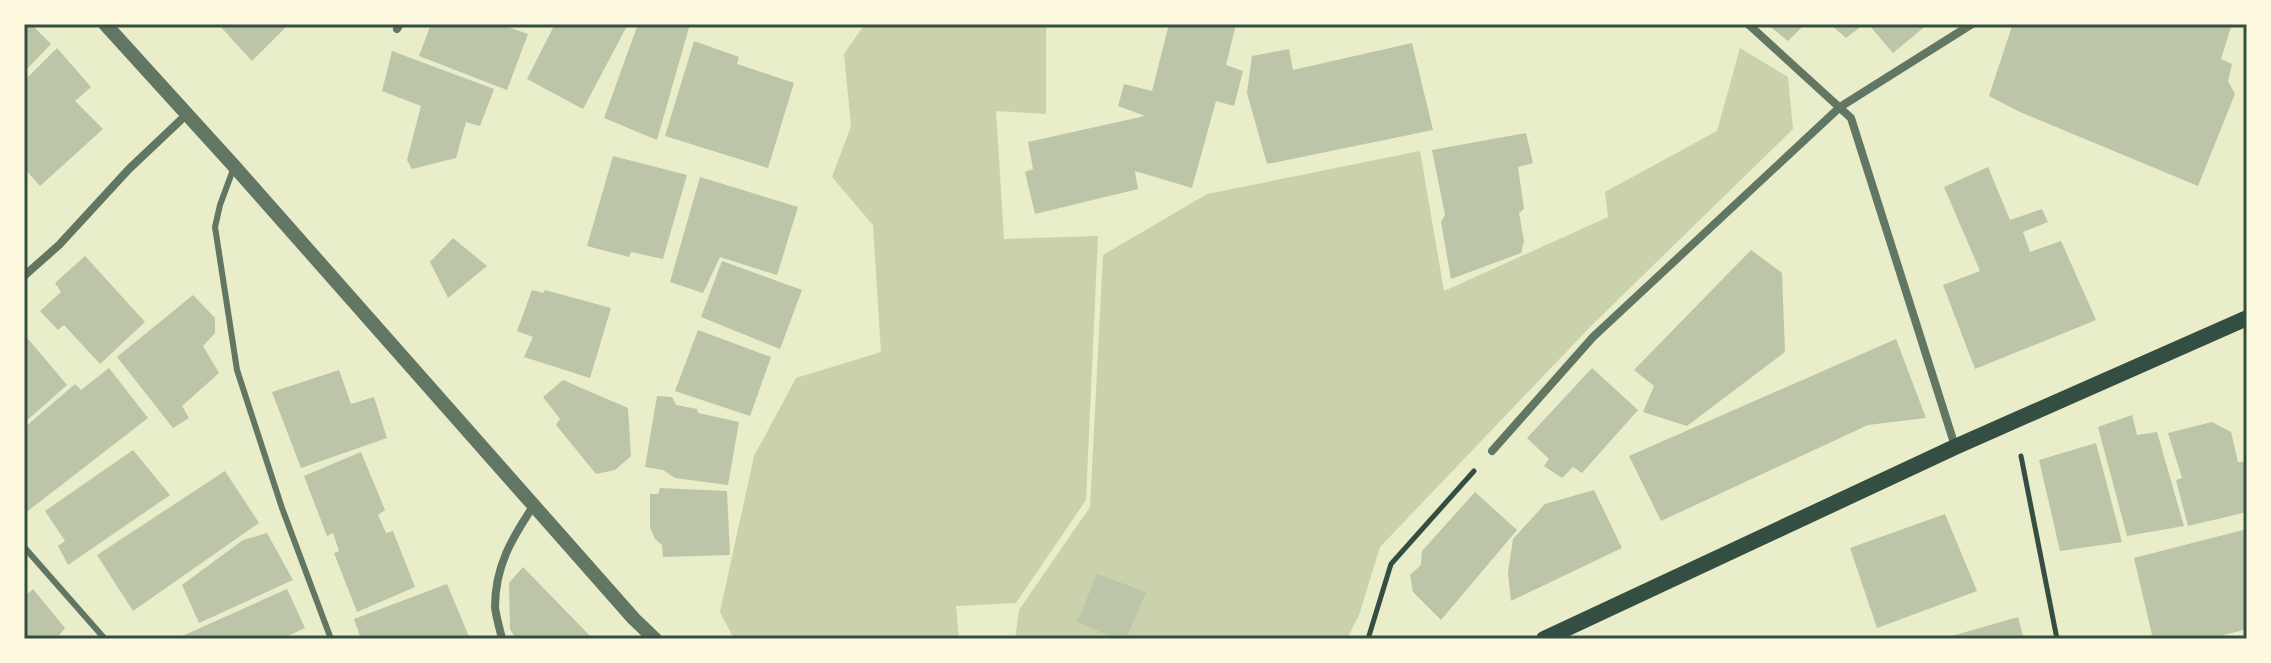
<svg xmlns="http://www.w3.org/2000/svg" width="2271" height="663" font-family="'Source Serif 4',serif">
  <rect width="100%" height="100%" fill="#e9edc9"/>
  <path fill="#cad2ad" d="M865 24H1046V114L996 111 1004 239 1098 236 1086 500 1016 603 956 606 959 639H737L732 635 720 612 754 456 796 378 881 352 873 225 832 177 851 126 844 54Z
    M1740 48 1788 77 1793 129 1590 327 1380 547 1359 615 1347 639H1015L1019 610 1090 507 1103 255 1207 194 1420 151 1444 291 1608 217 1605 192 1717 131Z"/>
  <path fill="#bcc5a7" d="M24 24H31L51 44 24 72Z
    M218 24H289L252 61Z
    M431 24H499L528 34 507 90 419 56Z
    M555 24H628L583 109 527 79Z
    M638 24H690L657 140 604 118Z
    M1169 24H1236L1226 65 1243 71 1234 106 1216 101 1192 188 1135 171 1138 189 1035 214 1025 172 1033 169 1028 142 1145 116 1118 106 1124 84 1152 91Z
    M1767 24H1805L1788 41Z
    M1830 24H1864L1846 38Z
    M1868 24H1928L1893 53Z
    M2032 24H2232L2221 59 2232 64 2228 81 2235 94 2198 186 2020 112 1989 96 2012 26Z
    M694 41 739 57 737 64 794 83 768 168 665 136Z
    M1412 43 1433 130 1267 164 1247 93 1252 56 1289 49 1293 70Z
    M57 48 91 87 75 101 103 129 40 186 24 168V81Z
    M392 51 494 89 480 126 466 122 456 158 412 169 407 160 421 106 382 91Z
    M1526 133 1533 163 1518 167 1524 209 1519 213 1524 241 1521 253 1451 279 1441 222 1445 215 1432 150Z
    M613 156 687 175 663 259 631 252 629 257 587 246Z
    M1988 167 2010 220 2042 209 2048 222 2023 232 2030 252 2061 241 2096 320 1975 369 1943 285 1980 271 1944 187Z
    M700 177 798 207 777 275 720 257 703 293 670 282Z
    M453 238 487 266 448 298 430 262Z
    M1751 250 1782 273 1785 352 1687 426 1643 412 1654 386 1634 370Z
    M85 256 145 322 100 364 64 325 58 330 40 311 61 292 55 283Z
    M722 261 802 290 780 349 701 317Z
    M532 290 543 293 545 290 611 308 590 378 524 357 533 337 517 331Z
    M193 295 215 318V333L203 346 219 373 182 406 189 418 173 428 117 357Z
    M698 330 771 357 750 416 675 391Z
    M24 334 67 385 24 423Z
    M1896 339 1926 418 1868 425 1661 521 1629 456Z
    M109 368 148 418 24 514V449L27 445 24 441V428L75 384 81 390Z
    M1592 368 1638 410 1582 473 1573 467 1562 478 1544 466 1549 459 1527 438Z
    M339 370 351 404 374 397 387 438 301 468 272 392Z
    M563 380 628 408 631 456 615 470 596 474 556 425 560 419 543 397Z
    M657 396 672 397 676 405 697 409 698 413 739 422 728 485 675 478 663 470 645 467Z
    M2132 415 2137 435 2157 432 2184 526 2127 536 2098 427Z
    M2212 422 2231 432 2238 462H2247V479H2244L2247 491V512L2188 526 2176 480 2182 478 2168 433Z
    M2096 443 2122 542 2060 551 2039 460Z
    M133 450 170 495 68 565 58 546 65 541 45 511Z
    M361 452 385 510 378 515 386 533 393 531 415 587 357 612 334 553 339 551 333 533 327 536 304 476Z
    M225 471 259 523 133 611 97 555Z
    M660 488 727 491 730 555 663 557 662 545 655 539 650 527V494H658Z
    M1594 490 1622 548 1511 601 1508 573 1513 539 1545 504Z
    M1475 492 1517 530 1441 620 1413 592 1410 575 1421 565 1422 551Z
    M1945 514 1977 591 1877 628 1850 548Z
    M2247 529V629L2209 639H2153L2134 558Z
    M267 533 293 580 199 623 182 585 243 540Z
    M523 567 593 639H516L510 629 509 583Z
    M1097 574 1146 592 1126 639H1117L1077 622Z
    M447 584 470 639H361L354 619Z
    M33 589 65 628 56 639H24V597Z
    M287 589 305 628 281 639H181L180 637Z
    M2018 617 2024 639H1945V638Z"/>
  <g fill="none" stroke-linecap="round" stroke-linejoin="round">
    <path stroke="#344e41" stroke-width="5" d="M2021 456 2057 639
      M1368 639 1391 564 1474 471"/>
    <path stroke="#617663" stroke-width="6" d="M234 167 220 205 215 227 237 370 282 508 331 639
      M24 547 105 639"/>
    <path stroke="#617663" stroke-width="8" d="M1748 24 1851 118 1955 446
      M397 29 400 24
      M24 276 59 245 129 169 186 115
      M1492 451 1593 337 1840 107 1972 24
      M502 639C500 629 496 617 495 607 495 566 512 538 534 505"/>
    <path stroke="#617663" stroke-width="14" d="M105 24 234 166 634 619 655 639"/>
    <path stroke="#344e41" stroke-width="16" d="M1544 639 1955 447 2247 318"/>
  </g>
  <rect width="2271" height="663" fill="none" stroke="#fefae0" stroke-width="52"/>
  <rect x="26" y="26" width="2219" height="611" fill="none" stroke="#344e41" stroke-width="3"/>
</svg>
